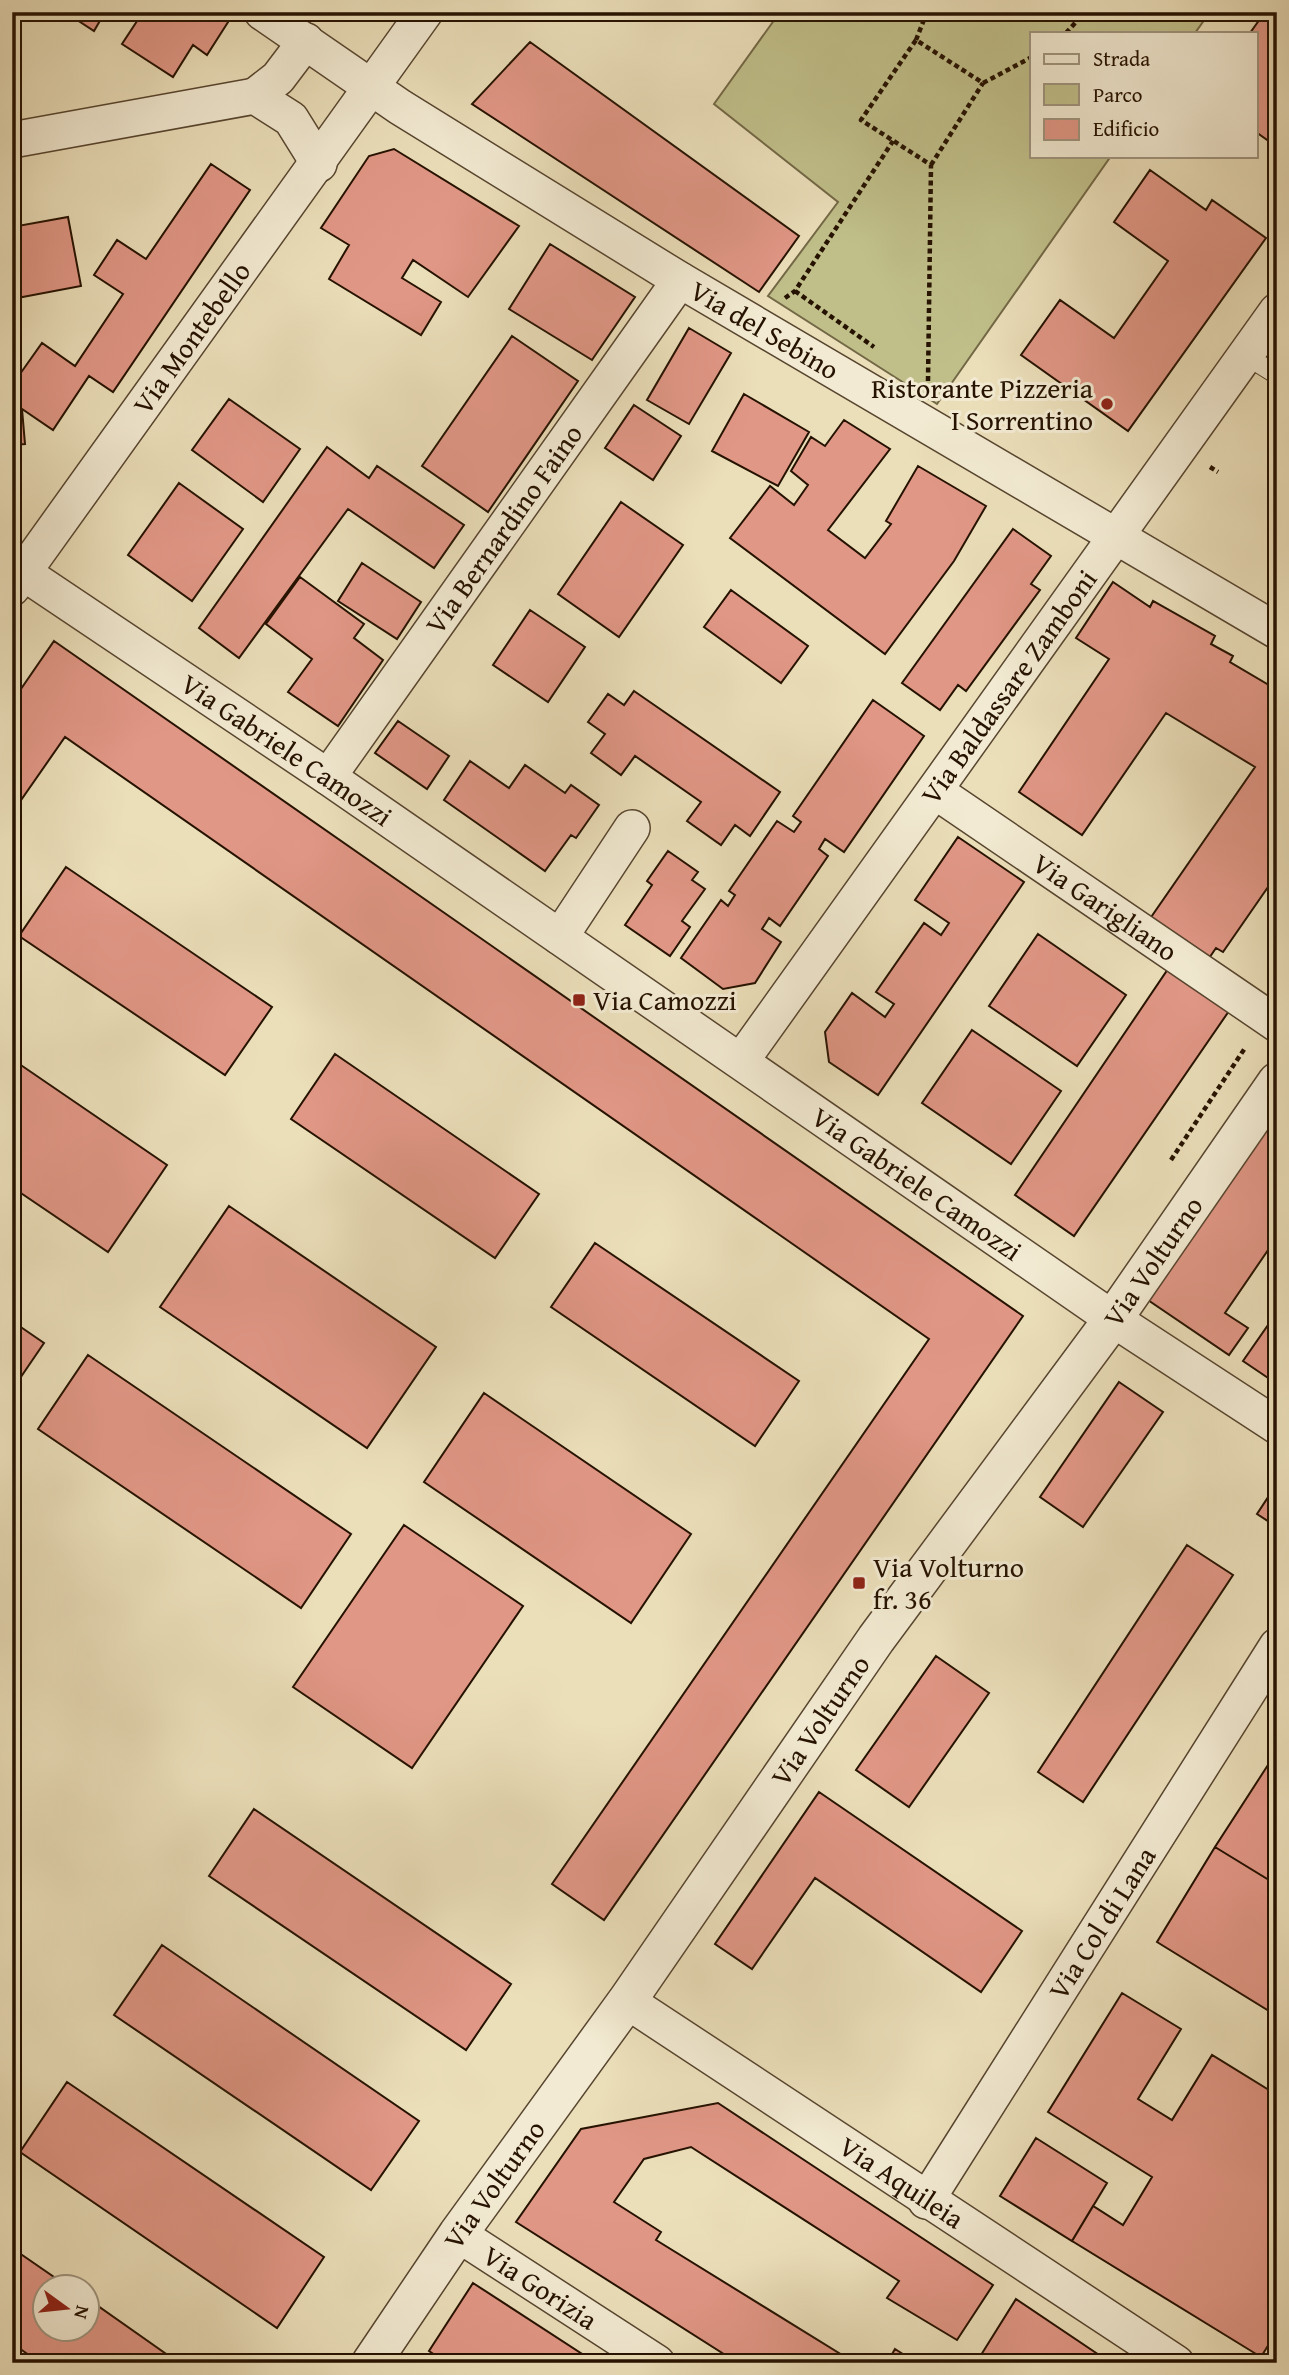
<svg xmlns="http://www.w3.org/2000/svg" width="1289" height="2375" font-family="'Gentium Book Plus',serif">
  <rect width="100%" height="100%" fill="#ebdfba"/>
  <filter id="stains"><feTurbulence type="fractalNoise" baseFrequency=".00286" numOctaves="4"/><feColorMatrix values="0 0 0 0 .2 0 0 0 0 .09 0 0 0 0 .02 0 0 0 .5 -.17"/></filter>
  <radialGradient id="worn" r=".72"><stop offset=".6" stop-color="#630" stop-opacity="0"/><stop offset="1" stop-color="#630" stop-opacity=".3"/></radialGradient>
  <path fill="#c0bf8a" stroke="#736846" stroke-width="2" d="M780 12H1210L1195 33H1032V156H1111L937 404 768 296 838 202 714 104Z"/>
  <path fill="#e19786" stroke="#261201" stroke-width="2" d="M65 12H105L94 31Z
    M143 12H220L230 19 207 55 193 45 173 77 122 44Z
    M1265 12H1277V147L1256 132V33H1250Z
    M530 42 799 236 759 292 472 104Z
    M394 149 519 226 468 297 413 260 402 278 441 302 421 335 329 279 349 245 321 228 369 156Z
    M211 164 250 190 113 392 89 376 53 430 22 409 25 444 12 445V368L19 367 20 374 42 343 75 366 123 294 94 275 117 240 146 259Z
    M1150 170 1206 210 1212 200 1266 238 1128 431 1021 355 1060 300 1114 338 1168 261 1114 222Z
    M68 217 81 286 12 299V227Z
    M550 244 635 297 592 360 509 309Z
    M689 328 731 353 689 424 647 400Z
    M512 336 578 381 488 512 422 466Z
    M744 394 809 432 778 486 712 451Z
    M229 399 300 449 263 502 192 450Z
    M634 405 681 436 653 480 605 448Z
    M844 420 890 449 828 530 865 558 891 524 886 521 918 466 986 506 954 561 885 654 730 538 770 486 794 505 808 485 791 471 811 437 825 446Z
    M327 447 369 478 377 466 464 525 434 568 348 509 239 658 199 628Z
    M179 483 243 529 192 601 128 555Z
    M621 502 683 545 619 637 558 594Z
    M1013 529 1051 556 1031 584 1040 590 966 691 958 685 940 710 902 683Z
    M362 563 421 602 397 639 338 601Z
    M300 577 364 624 354 638 383 660 338 726 288 692 312 659 266 624Z
    M1113 582 1150 607 1153 601 1215 636 1211 644 1233 656 1230 662 1274 688 1277 684V874L1223 952 1216 948 1205 964 1147 923 1255 767 1166 713 1082 835 1019 792 1109 659 1076 638Z
    M731 590 808 646 781 683 704 627Z
    M530 610 585 647 548 702 493 665Z
    M54 641 1023 1316 604 1920 552 1884 929 1339 65 737 12 813V702Z
    M634 691 780 792 750 836 735 825 721 845 687 821 701 802 635 756 621 775 591 753 605 734 588 722 608 694 624 705Z
    M873 700 924 736 844 852 825 839 819 849 828 856 780 926 769 918 762 929 781 942 755 983 723 989 681 958 721 900 728 906 735 895 729 891 777 821 794 832 801 822 793 816Z
    M398 721 449 756 427 789 375 753Z
    M470 761 509 788 525 765 565 793 571 785 599 805 576 838 571 835 545 871 444 800Z
    M958 837 1024 882 878 1095 829 1062 825 1032 852 993 885 1017 894 1004 876 992 924 923 941 935 949 923 915 900Z
    M668 851 698 872 692 880 705 889 682 921 690 927 670 956 625 925 652 885 647 881Z
    M66 867 272 1007 225 1075 19 936Z
    M1038 934 1126 995 1077 1066 989 1006Z
    M1168 969 1229 1011 1074 1236 1015 1195Z
    M972 1030 1061 1091 1011 1164 922 1103Z
    M335 1054 539 1194 495 1258 291 1119Z
    M12 1059 167 1165 108 1252 12 1187Z
    M1277 1110V1237L1225 1313 1248 1328 1229 1355 1145 1298Z
    M229 1206 436 1347 367 1448 160 1307Z
    M595 1243 799 1381 755 1446 551 1307Z
    M1277 1312V1384L1243 1361Z
    M12 1321 44 1343 12 1390Z
    M88 1355 351 1534 301 1608 38 1429Z
    M1119 1382 1163 1412 1083 1527 1040 1497Z
    M484 1393 691 1534 631 1623 424 1482Z
    M1274 1488 1277 1489V1527L1257 1514Z
    M404 1525 523 1606 412 1768 293 1687Z
    M1187 1545 1233 1575 1083 1802 1038 1772Z
    M936 1656 989 1693 909 1807 856 1770Z
    M1277 1751V1885L1215 1847Z
    M819 1792 1022 1931 981 1992 815 1878 752 1969 715 1944Z
    M254 1809 511 1984 466 2050 209 1876Z
    M1215 1847 1277 1885V2016L1157 1942Z
    M162 1945 419 2121 371 2190 114 2015Z
    M1122 1993 1181 2029 1138 2099 1172 2120 1212 2055 1277 2095V2331L1261 2357 1072 2241 1093 2206 1123 2225 1152 2177 1048 2112Z
    M67 2082 324 2257 277 2328 20 2152Z
    M718 2103 993 2285 957 2340 887 2298 899 2281 691 2147 644 2159 614 2202 661 2232 656 2240 855 2363H738L516 2222 581 2129Z
    M1036 2138 1107 2183 1072 2241 1000 2196Z
    M12 2248 70 2288H46V2330H88V2299L179 2363H40L12 2343Z
    M473 2283 596 2363H447L429 2351Z
    M1016 2299 1111 2363H976Z
    M895 2349 917 2363H887Z"/>
  <g fill="none" stroke-linecap="round" stroke-linejoin="round">
    <defs>
      <path id="service" d="M1245 355 1277 375"/>
      <g id="minor">
        <path id="s1" d="M262 12 400 107 680 280 1277 631"/>
        <path d="M255 96 278 78 306 41"/>
        <path d="M12 140 255 96 291 119 319 164"/>
        <path id="s2" d="M12 565 328 777 1113 1319 1277 1426"/>
        <path id="s3" d="M12 588 425 12"/>
        <path id="s4" d="M328 777 680 280"/>
        <path id="s5" d="M935 791 1277 1024"/>
        <path d="M560 937 632 828"/>
        <path id="s6" d="M741 1061 1277 311"/>
        <path id="s7" d="M627 2001 1176 2363"/>
        <path id="s8" d="M926 2201 1277 1646"/>
        <path id="s9" d="M458 2234 657 2363"/>
      </g>
      <g id="tertiary">
        <path id="s10" d="M371 2363 458 2234 627 2001 876 1639 1113 1319 1277 1082"/>
      </g>
    </defs>
    <use href="#service" stroke="#57452f" stroke-width="20"/>
    <use href="#minor" stroke="#57452f" stroke-width="38"/>
    <use href="#tertiary" stroke="#57452f" stroke-width="41"/>
    <path stroke="#261201" stroke-width="4.5" stroke-dasharray="5 3.5" stroke-linecap="butt" d="M1066 33 1085 12
      M916 40 927 12
      M931 165 983 83
      M795 291 874 347
      M785 298 795 291 893 141
      M928 381 931 165 861 120 916 40 983 83 1032 57
      M1210 467 1218 472
      M1171 1160 1245 1048"/>
    <use href="#service" stroke="#f2ead2" stroke-width="18"/>
    <use href="#minor" stroke="#f2ead2" stroke-width="35"/>
    <use href="#tertiary" stroke="#f2ead2" stroke-width="38"/>
  </g>
  <g fill="#8f2418" stroke="#f2ead2" stroke-width="2.5">
    <circle cx="1107" cy="404" r="7"/>
    <rect x="572" y="993" width="14" height="14" rx="3.5"/>
    <rect x="852" y="1576" width="14" height="14" rx="3.5"/>
  </g>
  <g text-anchor="middle" stroke-width="6" stroke-linejoin="round" paint-order="stroke">
    <g font-size="28" fill="#261201" stroke="#f2ead2">
      <text dy="10" stroke="none"><textPath href="#s1" startOffset="595">Via del Sebino</textPath></text>
      <text dy="10" stroke="none"><textPath href="#s3" startOffset="308">Via Montebello</textPath></text>
      <text dy="10" stroke="none"><textPath href="#s4" startOffset="304">Via Bernardino Faino</textPath></text>
      <text dy="10" stroke="none"><textPath href="#s6" startOffset="460">Via Baldassare Zamboni</textPath></text>
      <text dy="10" stroke="none"><textPath href="#s2" startOffset="331">Via Gabriele Camozzi</textPath></text>
      <text dy="10" stroke="none"><textPath href="#s5" startOffset="206">Via Garigliano</textPath></text>
      <text dy="10" stroke="none"><textPath href="#s2" startOffset="1096">Via Gabriele Camozzi</textPath></text>
      <text dy="10" stroke="none"><textPath href="#s10" startOffset="1351">Via Volturno</textPath></text>
      <text dy="10" stroke="none"><textPath href="#s10" startOffset="784">Via Volturno</textPath></text>
      <text dy="10" stroke="none"><textPath href="#s8" startOffset="329">Via Col di Lana</textPath></text>
      <text dy="10" stroke="none"><textPath href="#s7" startOffset="329">Via Aquileia</textPath></text>
      <text dy="10" stroke="none"><textPath href="#s10" startOffset="217">Via Volturno</textPath></text>
      <text dy="10" stroke="none"><textPath href="#s9" startOffset="98">Via Gorizia</textPath></text>
    </g>
    <g font-size="28" fill="#261201" stroke="#f2ead2" text-anchor="start">
      <text x="1093" y="398" text-anchor="end">Ristorante Pizzeria<tspan x="1093" dy="32">I Sorrentino</tspan></text>
      <text x="593" y="1010">Via Camozzi</text>
      <text x="873" y="1577">Via Volturno<tspan x="873" dy="32">fr. 36</tspan></text>
    </g>
  </g>
  <rect width="1289" height="2375" fill="none" stroke="#ebdfba" stroke-width="42"/>
  <rect x="14" y="14" width="1261" height="2347" fill="none" stroke="#261201" stroke-width="3.5"/>
  <rect x="21" y="21" width="1247" height="2333" fill="none" stroke="#261201" stroke-width="2"/>
  <rect x="1030" y="32" width="228" height="126" fill="#f2ead2" stroke="#a0947e" stroke-width="2"/>
  <rect x="1044" y="54" width="35" height="10" fill="#f2ead2" stroke="#a0947e" stroke-width="2"/>
  <text x="1093" y="66" font-size="21" fill="#261201">Strada</text>
  <rect x="1044" y="84" width="35" height="21" fill="#c0bf8a" stroke="#a0947e" stroke-width="2"/>
  <text x="1093" y="102" font-size="21" fill="#261201">Parco</text>
  <rect x="1044" y="119" width="35" height="21" fill="#e19786" stroke="#a0947e" stroke-width="2"/>
  <text x="1093" y="136" font-size="21" fill="#261201">Edificio</text>
  <g transform="translate(66 2308) rotate(105)"><circle r="33" fill="#f2ead2" stroke="#a0947e" stroke-width="2"/>
  <path d="M0-5L12 26L0 18L-12 26Z" fill="#8f2418"/>
  <text y="-10" font-size="19" font-weight="bold" text-anchor="middle" fill="#261201">N</text>
  </g>
  <rect width="100%" height="100%" filter="url(#stains)"/>
  <rect width="100%" height="100%" fill="url(#worn)"/>
</svg>
